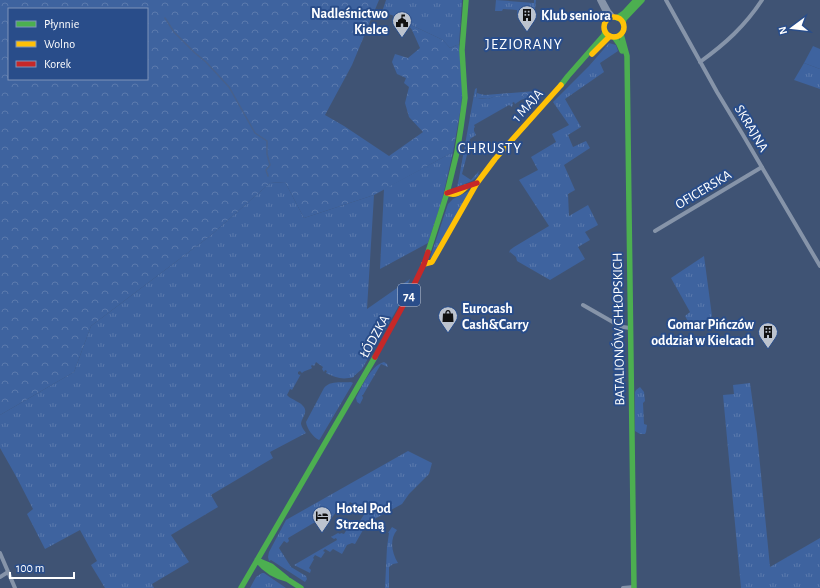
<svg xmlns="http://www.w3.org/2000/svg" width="820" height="588" font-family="'Alegreya Sans',sans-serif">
  <defs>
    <pattern id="grass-tufts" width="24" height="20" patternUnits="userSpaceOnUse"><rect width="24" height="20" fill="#3e639f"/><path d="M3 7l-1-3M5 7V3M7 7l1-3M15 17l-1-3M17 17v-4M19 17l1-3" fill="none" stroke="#5b7aad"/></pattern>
    <pattern id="forest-crowns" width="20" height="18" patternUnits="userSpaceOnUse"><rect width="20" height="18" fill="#3e639f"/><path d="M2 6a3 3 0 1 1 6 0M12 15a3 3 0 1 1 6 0" fill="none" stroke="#5b7aad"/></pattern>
  </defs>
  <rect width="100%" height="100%" fill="#3f5374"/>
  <path fill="url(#grass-tufts)" d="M386 0H462L459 44 450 48 443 40 407 23 404 19 382 12Z
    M496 0 534 3V0H536L535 10H533V9H527L526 18 525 20 519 21V15L517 14V10L503 9 502 11H495Z
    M609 43 616 45 618 51 600 63 604 72 565 99 581 127 568 135 573 147 586 141 590 148 564 165 575 190 568 194 569 216 588 205 598 225 585 232 590 240 578 247 585 259 550 280 517 261 516 257 510 252 509 253 510 250 514 247 549 226 519 180 538 170 531 157 556 142 552 134 569 125 553 102 589 66Z
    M804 63 820 69V89L794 80Z
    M477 88 476 98 488 99 496 96 521 97 524 96H532L521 100 515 104 514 102 512 103 513 104 512 107 509 105 474 125 475 127 474 128V131L476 135 470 139 468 151 462 174 471 180 479 171 478 174 479 175 472 181 457 187 459 178 475 89Z
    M453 152 442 200 428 243 380 269 384 189Z
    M285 182 304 218 374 195 367 309 410 279 397 309 362 369 354 376V377C342 380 337 378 326 373L327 371 325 370 324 372 322 369 323 367 316 362 314 366 312 365 311 366 312 368C309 370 305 370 302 373L300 371 298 372V374L300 375 301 374 292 390 290 389 287 395 289 397C293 400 300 402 303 406 309 412 301 418 301 424 302 428 304 430 306 433L270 452 273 458 211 495 218 507 171 535 189 562 152 584 154 588H105L91 565 97 561 80 530 45 549 27 514 33 509 17 478 0 448V415L74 372 91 326 210 236 270 183Z
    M471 190 431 258H430L448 204 453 199Z
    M704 256 712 316 693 330 685 316 690 312 671 278Z
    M384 362 387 364 388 367 381 364 363 395H362L363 398 360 404 357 402 356 398C362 387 370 366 384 362Z
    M351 382 353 383 320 439 319 440C313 437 307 429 306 422L324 388C330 380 342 383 351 382Z
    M750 383 757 434 770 567 820 538V588H741L723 395 734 394 733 385Z
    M640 387 644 392 645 401 643 403 644 424 647 425 646 432 645 434H640L635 431V392L636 390Z
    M408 451 432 463 429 474 409 494 402 504 367 523 355 544 352 543 347 545 342 554 333 549 330 552 325 549 323 551 325 552 321 558 315 555 313 558 314 559 309 568 311 570 310 573 294 565 337 540 336 538 334 539 331 537 338 533 340 534 341 533 344 534 349 526 351 527 352 526 356 527 365 513 357 507 355 503 353 504 350 502 344 512 341 510V511L338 509 329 522 324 525 322 522 319 523 317 521 288 538 289 541 287 543 284 541 279 548 291 567 306 576 307 579 305 582 271 560 269 561 268 557 269 552 286 520Z
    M392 527 397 530C389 540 392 553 398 563L393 564 389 567V588H385L387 547 389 533H388Z
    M262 573H264L286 588H250L256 577Z"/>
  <path fill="url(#forest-crowns)" fill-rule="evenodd" d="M0 0H379L352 65 325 115 344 126 389 156 423 132 409 117 405 103 409 87 404 83 406 78 397 74 392 62 395 54 408 58 420 48 412 30 407 23 443 40 450 48 459 44 463 88 461 107 453 152 374 195 304 218 285 182 270 183 210 236 91 326 74 372 0 415ZM9 9H147V79H9Z
    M536 91 537 94 532 96H524L516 99 512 97 496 96 488 99 479 98 477 99 476 98 477 93 480 94 485 95Z"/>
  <path fill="#3e639f" d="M813 46 820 49V69L804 63Z"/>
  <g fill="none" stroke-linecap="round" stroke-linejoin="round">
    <path stroke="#48618c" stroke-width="1.5" d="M165 18 174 32 195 53 206 62 229 87 255 133 267 141V154L270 165 266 170 268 176"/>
    <path stroke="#8694a9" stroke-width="4" d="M599 0 605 12 607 20
      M603 0 609 11 614 17
      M666 0 717 92 743 135 820 266
      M700 62C725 44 745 26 762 0
      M655 231 762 167
      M583 305 618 325 623 327 630 328
      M0 553 15 588
      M0 577 8 572
      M623 588 634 587"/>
    <path stroke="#4caf50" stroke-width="5.5" d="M617 18 624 13 636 0
      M623 23 624 19 642 0
      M621 34 627 56 634 588
      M614 37 619 44 622 51
      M561 85 568 76 604 35 605 31
      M428 252 447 193 457 152 461 127 465 98 462 50 466 0
      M257 560 271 566 287 579 301 588
      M258 561C266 571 275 576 287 579
      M241 588 375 357"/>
    <path stroke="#ffc107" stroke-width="5.5" d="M604 27a10 10 0 1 1 20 0a10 10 0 1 1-20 0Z
      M592 54 610 36
      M447 193C455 196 460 193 466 187
      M424 264 432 262 477 183 495 159 561 85"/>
    <path stroke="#c62828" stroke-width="5.5" d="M447 193 477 183
      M375 357 411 291 424 264 428 252"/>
  </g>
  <defs>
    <symbol id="building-pin" viewBox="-11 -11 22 30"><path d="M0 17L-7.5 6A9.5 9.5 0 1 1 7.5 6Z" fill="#bcc3ce" stroke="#294d8a"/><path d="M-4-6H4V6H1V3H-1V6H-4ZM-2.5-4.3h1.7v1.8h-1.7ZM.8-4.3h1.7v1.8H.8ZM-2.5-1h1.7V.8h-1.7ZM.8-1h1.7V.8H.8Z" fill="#111"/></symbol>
    <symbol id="civic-pin" viewBox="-11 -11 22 30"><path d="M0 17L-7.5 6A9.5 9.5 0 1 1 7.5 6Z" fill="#bcc3ce" stroke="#294d8a"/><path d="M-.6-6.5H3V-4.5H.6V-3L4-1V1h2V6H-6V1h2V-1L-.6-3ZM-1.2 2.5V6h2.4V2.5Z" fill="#111"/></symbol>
    <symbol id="shop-pin" viewBox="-11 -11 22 30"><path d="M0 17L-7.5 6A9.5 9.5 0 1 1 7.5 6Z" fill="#bcc3ce" stroke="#294d8a"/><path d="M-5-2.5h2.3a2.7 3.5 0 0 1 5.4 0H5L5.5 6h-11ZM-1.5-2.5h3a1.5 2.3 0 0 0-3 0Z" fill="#111"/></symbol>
    <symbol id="hotel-pin" viewBox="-11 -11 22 30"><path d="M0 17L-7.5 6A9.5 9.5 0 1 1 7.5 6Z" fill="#bcc3ce" stroke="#294d8a"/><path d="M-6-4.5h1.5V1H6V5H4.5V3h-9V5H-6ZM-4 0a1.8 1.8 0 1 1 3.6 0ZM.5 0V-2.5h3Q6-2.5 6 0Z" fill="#111"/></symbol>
  </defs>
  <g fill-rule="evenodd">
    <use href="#building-pin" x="516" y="4" width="22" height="30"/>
    <use href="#civic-pin" x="391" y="10" width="22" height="30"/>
    <use href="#shop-pin" x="437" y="305" width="22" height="30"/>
    <use href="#building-pin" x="757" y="321" width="22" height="30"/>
    <use href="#hotel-pin" x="311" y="505" width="22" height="30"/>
  </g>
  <g text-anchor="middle" stroke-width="4" stroke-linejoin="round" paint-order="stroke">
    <rect fill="#294d8a" stroke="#bfcadc" stroke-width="1" x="398" y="284" width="22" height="22" rx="3"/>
    <g font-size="13" font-weight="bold" fill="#fff">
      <text x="409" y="300">74</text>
    </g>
    <g font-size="14" font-weight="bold" fill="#fff" stroke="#294d8a" text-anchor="start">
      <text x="388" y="18" text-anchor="end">Nadleśnictwo<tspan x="388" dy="16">Kielce</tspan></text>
      <text x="541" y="20">Klub seniora</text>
      <text x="462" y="313">Eurocash<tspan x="462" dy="16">Cash&amp;Carry</tspan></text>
      <text x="754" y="329" text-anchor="end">Gomar Pińczów<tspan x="754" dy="16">oddział w Kielcach</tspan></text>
      <text x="336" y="513">Hotel Pod<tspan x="336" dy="16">Strzechą</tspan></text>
    </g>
    <g font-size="14" fill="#fff" stroke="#294d8a">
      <text transform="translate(527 105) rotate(-48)" y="5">1 MAJA</text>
      <text transform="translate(752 128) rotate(59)" y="5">SKRAJNA</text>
      <text transform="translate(703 189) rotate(-31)" y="5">OFICERSKA</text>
      <text transform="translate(618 329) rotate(-91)" y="5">BATALIONÓW CHŁOPSKICH</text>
      <text transform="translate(374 336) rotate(-61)" y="5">ŁÓDZKA</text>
    </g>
    <g font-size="15" letter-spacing="1" fill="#fff" stroke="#294d8a">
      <text x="524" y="49">JEZIORANY</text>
      <text x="490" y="153">CHRUSTY</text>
    </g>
  </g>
  <rect x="8" y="8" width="140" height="72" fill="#294d8a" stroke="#7f94b9"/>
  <rect x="16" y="21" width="20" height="6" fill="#4caf50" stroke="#7f94b9"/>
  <text x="44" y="28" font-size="12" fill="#ffffff">Płynnie</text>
  <rect x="16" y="41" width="20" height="6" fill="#ffc107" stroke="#7f94b9"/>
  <text x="44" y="48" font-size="12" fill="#ffffff">Wolno</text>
  <rect x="16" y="61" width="20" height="6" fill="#c62828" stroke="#7f94b9"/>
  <text x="44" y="68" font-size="12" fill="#ffffff">Korek</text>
  <g transform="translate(792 28) rotate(255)" stroke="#294d8a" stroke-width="3" paint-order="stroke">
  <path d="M0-3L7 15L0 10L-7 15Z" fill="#ffffff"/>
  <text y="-6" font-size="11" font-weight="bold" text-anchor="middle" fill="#ffffff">N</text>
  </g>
  <path d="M10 572v6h64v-6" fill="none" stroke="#ffffff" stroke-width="2"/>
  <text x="16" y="572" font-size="12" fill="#ffffff" stroke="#294d8a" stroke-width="3" paint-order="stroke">100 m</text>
</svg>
